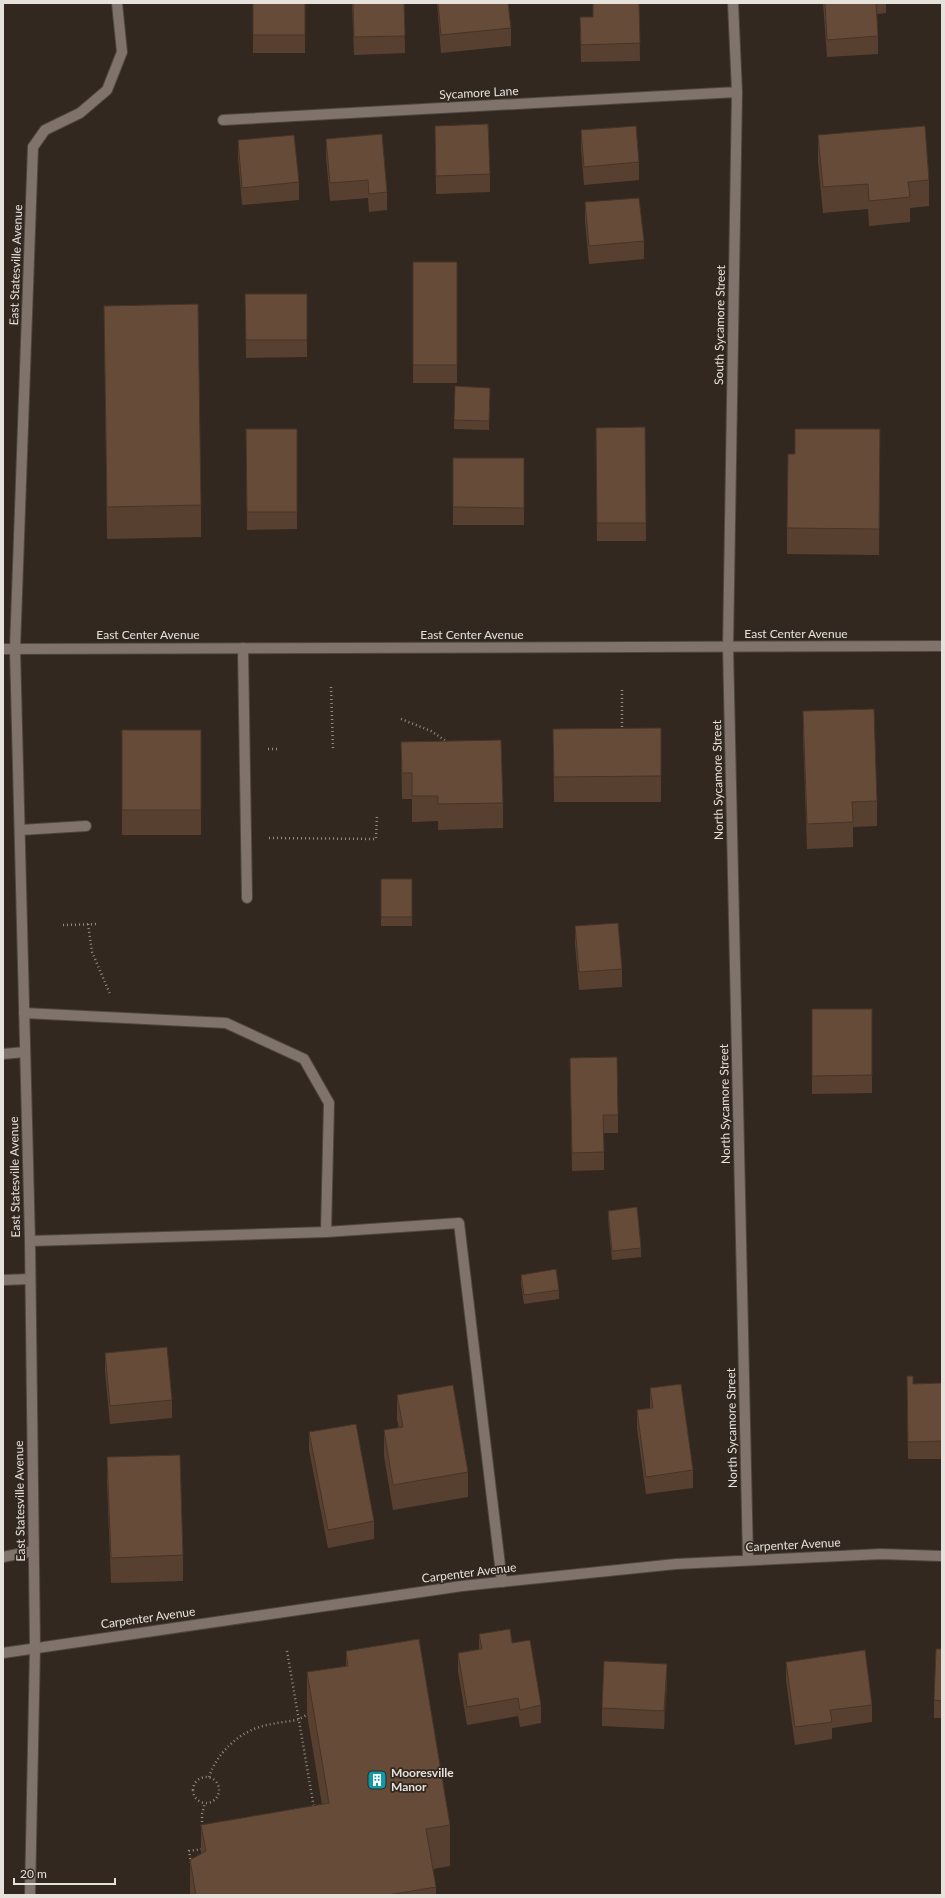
<svg xmlns="http://www.w3.org/2000/svg" width="945" height="1898" font-family="Lato,sans-serif">
  <rect width="100%" height="100%" fill="#322820"/>
  <g fill="none" stroke-linecap="round" stroke-linejoin="round">
    <defs>
      <path id="service" d="M33 147 45 130 80 113 107 90 122 52 117 3
        M243 648 247 898
        M20 830 86 826
        M24 1013 226 1023 304 1059 329 1103 326 1232 30 1241
        M3 1054 25 1052
        M326 1232 459 1223 502 1582
        M3 1280 30 1279
        M3 1557 33 1551"/>
      <path id="minor" d="M733 3 737 92 728 647 748 1560
        M223 120 737 92
        M3 1653 462 1586 676 1564 881 1554 942 1556"/>
      <path id="tertiary" d="M3 649 942 646
        M30 1895 35 1647 30 1241 15 649 33 147"/>
    </defs>
    <use href="#service" stroke="#4f4641" stroke-width="12"/>
    <use href="#minor" stroke="#4f4641" stroke-width="12"/>
    <use href="#tertiary" stroke="#4f4641" stroke-width="12"/>
    <path stroke="#928a84" stroke-width="2.5" stroke-dasharray="1 3" stroke-linecap="butt" d="M331 687 333 749
      M401 719 431 731 449 743
      M622 731V688
      M268 749H278
      M269 838 376 839 377 815
      M88 924 92 952 110 994
      M63 925 98 924
      M287 1651 314 1808
      M193 1790a13 13 0 1 1 26 0a13 13 0 1 1-26 0Z
      M209 1777C217 1753 239 1732 263 1726 274 1723 285 1722 296 1720 301 1719 305 1715 310 1714
      M202 1826V1814L205 1803
      M191 1863 189 1851 203 1849"/>
    <use href="#service" stroke="#7f736b" stroke-width="10"/>
    <use href="#minor" stroke="#7f736b" stroke-width="10"/>
    <use href="#tertiary" stroke="#7f736b" stroke-width="10"/>
  </g>
  <path fill="#584030" d="M253 3H305V53H253Z
    M352 3H404L405 53 354 55Z
    M437 3H508L511 28V46L441 53Z
    M639 3 640 61 581 62 580 17H593Z
    M823 3H886V13L877 14 878 36V54L827 57Z
    M435 126 490 174V192L436 194Z
    M581 130 639 162V180L584 185 581 148Z
    M818 135 929 180V206L910 208V222L869 226 868 209 823 213 818 161Z
    M326 139 387 192V210L369 212 368 198 330 201 326 157Z
    M238 140 299 182V200L242 205 238 158Z
    M585 202 644 241V259L589 264 585 220Z
    M413 262H457V383H413Z
    M245 294H307V357L246 358Z
    M104 306 201 505V537L107 539Z
    M490 388 489 430 454 429V420Z
    M645 427 646 541H597L596 428Z
    M246 429H297V529L247 530Z
    M795 454 880 455 879 555 787 554V528Z
    M453 458H524V525H453Z
    M803 711 877 801V826L853 827V847L807 849 803 736Z
    M661 728V802H554L553 729Z
    M122 730H201V835H122Z
    M401 742 503 803V828L438 830V821L412 822V799H402Z
    M381 879H412V926H381Z
    M575 926 622 969V987L579 990 575 944Z
    M812 1009H872V1093L812 1094Z
    M570 1058 618 1115V1133H604V1170L572 1171Z
    M608 1211 641 1248V1257L612 1260 608 1220Z
    M521 1275 559 1290V1299L524 1304 521 1284Z
    M105 1353 172 1400V1418L110 1424 105 1371Z
    M942 1383V1459H908L907 1394 913 1384Z
    M650 1388 693 1470V1488L646 1494 637 1428V1410L650 1408Z
    M397 1395 468 1472V1497L393 1510 384 1456V1430L399 1428 397 1420Z
    M309 1432 374 1521V1539L328 1548 309 1450Z
    M107 1457 183 1555V1581L111 1583 107 1483Z
    M479 1634 512 1643 541 1705V1723L520 1727 518 1716 467 1725 458 1671V1653L479 1649Z
    M942 1649V1718H934V1700Z
    M346 1651 450 1825V1866L433 1869 436 1887V1895H190V1860L201 1854V1825L322 1805 307 1714V1672L346 1666Z
    M786 1662 872 1705V1722L832 1728V1739L795 1745 786 1680Z
    M667 1682 664 1729 602 1726V1708Z"/>
  <path fill="#473427" d="M667 1664V1682L664 1729V1711Z"/>
  <path fill="#664b38" stroke="#473427" d="M253 3H305V35H253Z
    M353 3H404L405 36 354 37Z
    M438 3H508L511 28 441 35Z
    M593 3H639L640 43 581 45 580 17H593Z
    M825 3H876L878 36 827 40Z
    M488 124 490 174 436 176 435 126Z
    M636 126 639 162 584 167 581 130Z
    M925 126 929 180 908 182 910 197 869 201 868 184 823 187 818 135Z
    M382 134 387 192 369 194 368 180 330 183 326 139Z
    M294 135 299 182 242 188 238 140Z
    M639 198 644 241 589 246 585 202Z
    M413 262H457V365H413Z
    M245 294H307V340H246Z
    M198 304 201 505 107 507 104 306Z
    M455 386 490 388 489 421 454 420Z
    M645 427 646 523H597L596 428Z
    M246 429H297V512H247Z
    M795 429H880L879 529 787 528 788 454H795Z
    M453 458H524V508L453 507Z
    M874 709 877 801 852 802 853 822 807 824 803 711Z
    M661 728V776L554 777 553 729Z
    M122 730H201V810H122Z
    M501 740 503 803 438 804V796H412V773H402L401 742Z
    M381 879H412V917H381Z
    M618 923 622 969 579 972 575 926Z
    M812 1009H872V1075L812 1076Z
    M617 1057 618 1115H603L604 1152 572 1153 570 1058Z
    M637 1207 641 1248 612 1251 608 1211Z
    M556 1269 559 1290 524 1295 521 1275Z
    M167 1347 172 1400 110 1406 105 1353Z
    M907 1376H913V1384L942 1383V1441L908 1442Z
    M681 1384 693 1470 646 1477 637 1410 653 1408 650 1388Z
    M453 1385 468 1472 393 1485 384 1430 403 1427 397 1395Z
    M356 1424 374 1521 328 1530 309 1432Z
    M180 1455 183 1555 111 1558 107 1457Z
    M510 1629 512 1643 530 1640 541 1705 520 1710 518 1698 467 1707 458 1653 482 1649 479 1634Z
    M419 1639 450 1825 426 1829 436 1887 388 1895H196L190 1860 206 1851 201 1825 329 1803 307 1672 348 1666 346 1651Z
    M936 1649H942V1701L934 1700Z
    M865 1650 872 1705 830 1710 832 1722 795 1727 786 1662Z
    M604 1661 667 1664 664 1711 602 1708Z"/>
  <defs>
    <symbol id="building-square" viewBox="-11 -11 22 22"><rect x="-9" y="-9" width="18" height="18" rx="4" fill="#0f9aa8" stroke="#322820"/><path d="M-4-6H4V6H1V3H-1V6H-4ZM-2.5-4.3h1.7v1.8h-1.7ZM.8-4.3h1.7v1.8H.8ZM-2.5-1h1.7V.8h-1.7ZM.8-1h1.7V.8H.8Z" fill="#fff"/></symbol>
  </defs>
  <g fill-rule="evenodd">
    <use href="#building-square" x="366" y="1769" width="22" height="22"/>
  </g>
  <g text-anchor="middle" stroke-width="3.5" stroke-linejoin="round" paint-order="stroke">
    <g font-size="12" fill="#e7e1dc" stroke="#322820">
      <text transform="translate(479 93) rotate(-3)" y="4">Sycamore Lane</text>
      <text transform="translate(16 265) rotate(-88)" y="4">East Statesville Avenue</text>
      <text transform="translate(720 325) rotate(-89)" y="4">South Sycamore Street</text>
      <text x="796" y="638">East Center Avenue</text>
      <text x="148" y="639">East Center Avenue</text>
      <text x="472" y="639">East Center Avenue</text>
      <text transform="translate(718 780) rotate(-91)" y="4">North Sycamore Street</text>
      <text transform="translate(725 1104) rotate(-91)" y="4">North Sycamore Street</text>
      <text transform="translate(15 1177) rotate(-91)" y="4">East Statesville Avenue</text>
      <text transform="translate(732 1428) rotate(-91)" y="4">North Sycamore Street</text>
      <text transform="translate(20 1501) rotate(-91)" y="4">East Statesville Avenue</text>
      <text transform="translate(793 1545) rotate(-3)" y="4">Carpenter Avenue</text>
      <text transform="translate(469 1573) rotate(-7)" y="4">Carpenter Avenue</text>
      <text transform="translate(148 1618) rotate(-8)" y="4">Carpenter Avenue</text>
    </g>
    <g font-size="12" font-weight="bold" fill="#e7e1dc" stroke="#322820" text-anchor="start">
      <text x="391" y="1777">Mooresville<tspan x="391" dy="14">Manor</tspan></text>
    </g>
  </g>
  <rect width="945" height="1898" fill="none" stroke="#e7e1dc" stroke-width="8"/>
  <path d="M14 1878v6h101v-6" fill="none" stroke="#e7e1dc" stroke-width="2"/>
  <text x="20" y="1878" font-size="12" fill="#e7e1dc" stroke="#322820" stroke-width="3" paint-order="stroke">20 m</text>
</svg>
